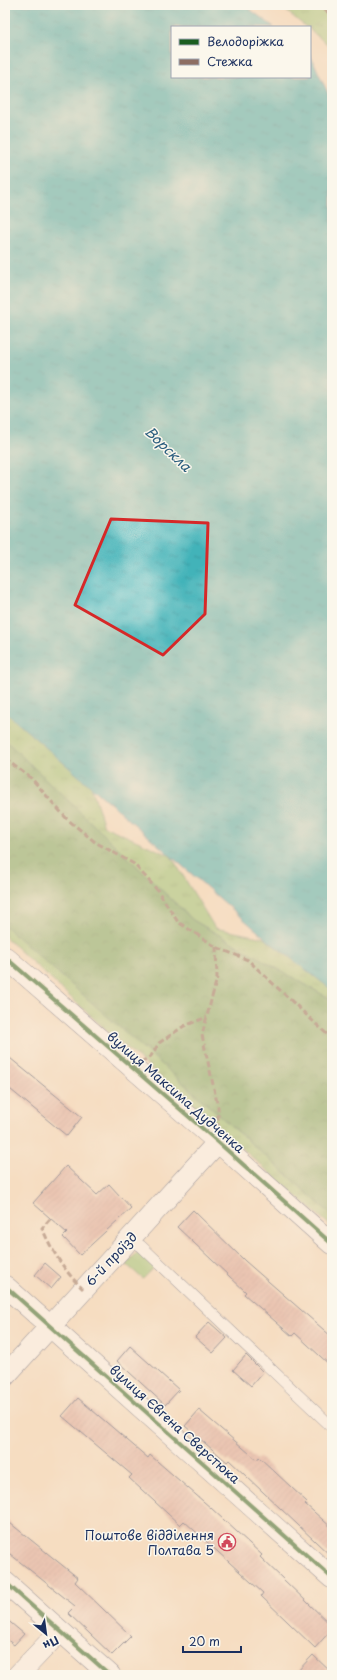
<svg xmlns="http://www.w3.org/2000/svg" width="337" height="1680" font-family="'Playpen Sans',sans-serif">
  <defs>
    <pattern id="grass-tufts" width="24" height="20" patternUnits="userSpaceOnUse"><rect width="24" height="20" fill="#94c574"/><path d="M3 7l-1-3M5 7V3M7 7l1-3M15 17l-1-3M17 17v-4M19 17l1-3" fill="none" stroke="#78a062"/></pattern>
    <pattern id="forest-crowns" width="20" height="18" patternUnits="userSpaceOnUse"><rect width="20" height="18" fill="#7a6"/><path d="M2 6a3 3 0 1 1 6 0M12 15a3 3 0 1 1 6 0" fill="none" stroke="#618b57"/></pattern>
    <pattern id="water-ripples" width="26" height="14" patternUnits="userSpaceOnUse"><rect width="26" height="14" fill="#43b3b9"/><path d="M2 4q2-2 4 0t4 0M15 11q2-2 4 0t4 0" fill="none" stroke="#37929a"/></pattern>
    <pattern id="building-hatch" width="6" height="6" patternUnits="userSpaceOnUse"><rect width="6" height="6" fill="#dda89f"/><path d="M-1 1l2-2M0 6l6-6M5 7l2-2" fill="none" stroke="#b28985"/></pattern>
  </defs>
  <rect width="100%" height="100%" fill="#fbf7ec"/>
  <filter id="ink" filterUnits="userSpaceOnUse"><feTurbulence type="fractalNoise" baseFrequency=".025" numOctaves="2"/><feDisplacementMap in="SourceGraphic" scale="8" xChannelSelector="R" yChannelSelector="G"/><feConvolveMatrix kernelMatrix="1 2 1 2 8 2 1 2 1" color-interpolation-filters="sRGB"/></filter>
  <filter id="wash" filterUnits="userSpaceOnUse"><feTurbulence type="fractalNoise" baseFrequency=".012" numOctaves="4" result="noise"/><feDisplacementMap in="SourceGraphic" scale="16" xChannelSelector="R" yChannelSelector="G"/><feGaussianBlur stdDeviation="0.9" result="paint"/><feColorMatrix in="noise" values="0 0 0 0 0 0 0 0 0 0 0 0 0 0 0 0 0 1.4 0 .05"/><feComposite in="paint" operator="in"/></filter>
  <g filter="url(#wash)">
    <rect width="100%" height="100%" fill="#f5ddc1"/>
    <path fill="url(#grass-tufts)" stroke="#587a69" d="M279 5H332V48L310 30V27H306Z
      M5 701 87 773 104 826 171 856 215 928 264 938 332 988V1227L105 1029 5 937Z"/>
    <path fill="url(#forest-crowns)" stroke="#496c62" d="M5 740 193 920 332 1000V1215L5 926Z"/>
    <path fill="#94c574" stroke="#587a69" d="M139 1251 155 1267 143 1279 126 1264Z"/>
    <path fill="url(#water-ripples)" stroke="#2f718c" d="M5 5H244L274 27H172V77H310V54L332 102V990L271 943 5 712Z"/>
    <g id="blocks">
      <path fill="url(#building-hatch)" d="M5 1054 82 1117 67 1136 5 1085Z
        M66 1166 97 1195 109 1184 131 1208 80 1255 63 1237 67 1233 33 1203Z
        M193 1210 245 1261 332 1337V1367L295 1333 292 1336 244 1294 246 1292 177 1227Z
        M45 1263 61 1277 51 1289 35 1275Z
        M209 1322 227 1338 213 1353 195 1337Z
        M130 1346 179 1390 165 1405 117 1361Z
        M246 1355 263 1372 251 1386 233 1370Z
        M78 1398 148 1458 150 1455 211 1508 262 1555 260 1557 332 1626V1629L315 1648 261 1596 263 1593 184 1521 180 1525 129 1478 132 1475 62 1416Z
        M199 1410 257 1460 259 1457 307 1502 305 1504 332 1528V1557L229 1460 227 1462 185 1426Z
        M5 1519 78 1578 75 1582 131 1636 112 1655 68 1613 75 1606 5 1550Z
        M5 1618 24 1634 14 1645 5 1638Z
        M313 1655 332 1673V1675H294Z"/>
    </g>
  </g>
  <g filter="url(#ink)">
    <use href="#blocks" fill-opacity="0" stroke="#3c496d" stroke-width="1"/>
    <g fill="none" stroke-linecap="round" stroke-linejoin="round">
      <defs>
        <path id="service" d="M129 1239 141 1246 332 1427"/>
        <path id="minor" d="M5 957 218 1142 332 1244
          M5 1286 332 1578
          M5 1376 218 1142
          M5 1582 110 1675
          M18 1675 60 1631"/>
      </defs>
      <use href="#service" stroke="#3c496d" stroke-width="12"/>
      <use href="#minor" stroke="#3c496d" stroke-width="22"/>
      <use href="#service" stroke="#fff" stroke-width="11"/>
      <use href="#minor" stroke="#fff" stroke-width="21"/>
      <path stroke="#8d6e63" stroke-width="3" stroke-dasharray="6 3" stroke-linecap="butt" d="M317 5 332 15
        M5 759 31 778 67 819 95 842 134 864 158 891 178 922 216 947 248 960 332 1039
        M216 947 217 978 202 1035 218 1107V1142
        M133 1067 151 1056 159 1043 184 1026 207 1017
        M50 1219 42 1228C52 1251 65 1272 83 1289"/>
      <defs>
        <path id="cycleway" d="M5 957 218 1142 332 1244
          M5 1286 332 1578
          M5 1582 110 1675"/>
      </defs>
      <use href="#cycleway" stroke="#fbf7ec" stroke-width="6"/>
      <use href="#cycleway" stroke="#1b5e20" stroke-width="4"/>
    </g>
  </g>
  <path d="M0 0H337V1680H0ZM111 519 208 523 205 614 163 655 75 605Z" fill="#f5ddc1" fill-opacity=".55" fill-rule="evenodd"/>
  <path fill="none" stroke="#d62828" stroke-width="3" stroke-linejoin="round" d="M111 519 208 523 205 614 163 655 75 605Z"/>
  <defs>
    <symbol id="civic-ring" viewBox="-11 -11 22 22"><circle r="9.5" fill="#fbf7ec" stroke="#d1495b" stroke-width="1.5"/><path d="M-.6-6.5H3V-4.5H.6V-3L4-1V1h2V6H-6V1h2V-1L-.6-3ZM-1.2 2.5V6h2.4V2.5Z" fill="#d1495b"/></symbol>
  </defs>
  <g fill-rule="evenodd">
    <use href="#civic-ring" x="217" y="1532" width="20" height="20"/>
  </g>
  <g text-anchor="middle" stroke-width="3" stroke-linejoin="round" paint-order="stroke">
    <g font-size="13" fill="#1b2f5e" stroke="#fbf7ec">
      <text transform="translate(176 1092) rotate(41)" y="5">вулиця Максима Дудченка</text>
      <text transform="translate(111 1259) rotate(-47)" y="5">6-й проїзд</text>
      <text transform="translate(175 1424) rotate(42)" y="5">вулиця Євгена Сверстюка</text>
    </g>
    <g font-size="13" fill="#1b2f5e" stroke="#fbf7ec" text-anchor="end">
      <text x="214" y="1540">Поштове відділення<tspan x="214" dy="15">Полтава 5</tspan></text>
    </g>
    <g font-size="14" font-style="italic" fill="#295d7e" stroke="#fbf7ec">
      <text transform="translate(168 449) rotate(44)" y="5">Ворскла</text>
    </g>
  </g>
  <rect width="337" height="1680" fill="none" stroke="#fbf7ec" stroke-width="20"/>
  <rect x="171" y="26" width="140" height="52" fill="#fbf7ec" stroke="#a1a7b3"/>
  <rect x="179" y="39" width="20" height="6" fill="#1b5e20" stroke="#a1a7b3"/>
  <text x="207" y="46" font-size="12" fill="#1b2f5e">Велодоріжка</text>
  <rect x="179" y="59" width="20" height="6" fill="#8d6e63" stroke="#a1a7b3"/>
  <text x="207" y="66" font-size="12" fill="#1b2f5e">Стежка</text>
  <g transform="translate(46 1634) rotate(151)" stroke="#fbf7ec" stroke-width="3" paint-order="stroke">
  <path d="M0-3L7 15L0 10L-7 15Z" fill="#1b2f5e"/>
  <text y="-6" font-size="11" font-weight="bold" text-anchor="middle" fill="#1b2f5e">Пн</text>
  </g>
  <path d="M183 1646v6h58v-6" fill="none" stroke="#1b2f5e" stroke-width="2"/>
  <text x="189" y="1646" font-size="12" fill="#1b2f5e" stroke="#fbf7ec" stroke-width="3" paint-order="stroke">20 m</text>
</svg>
